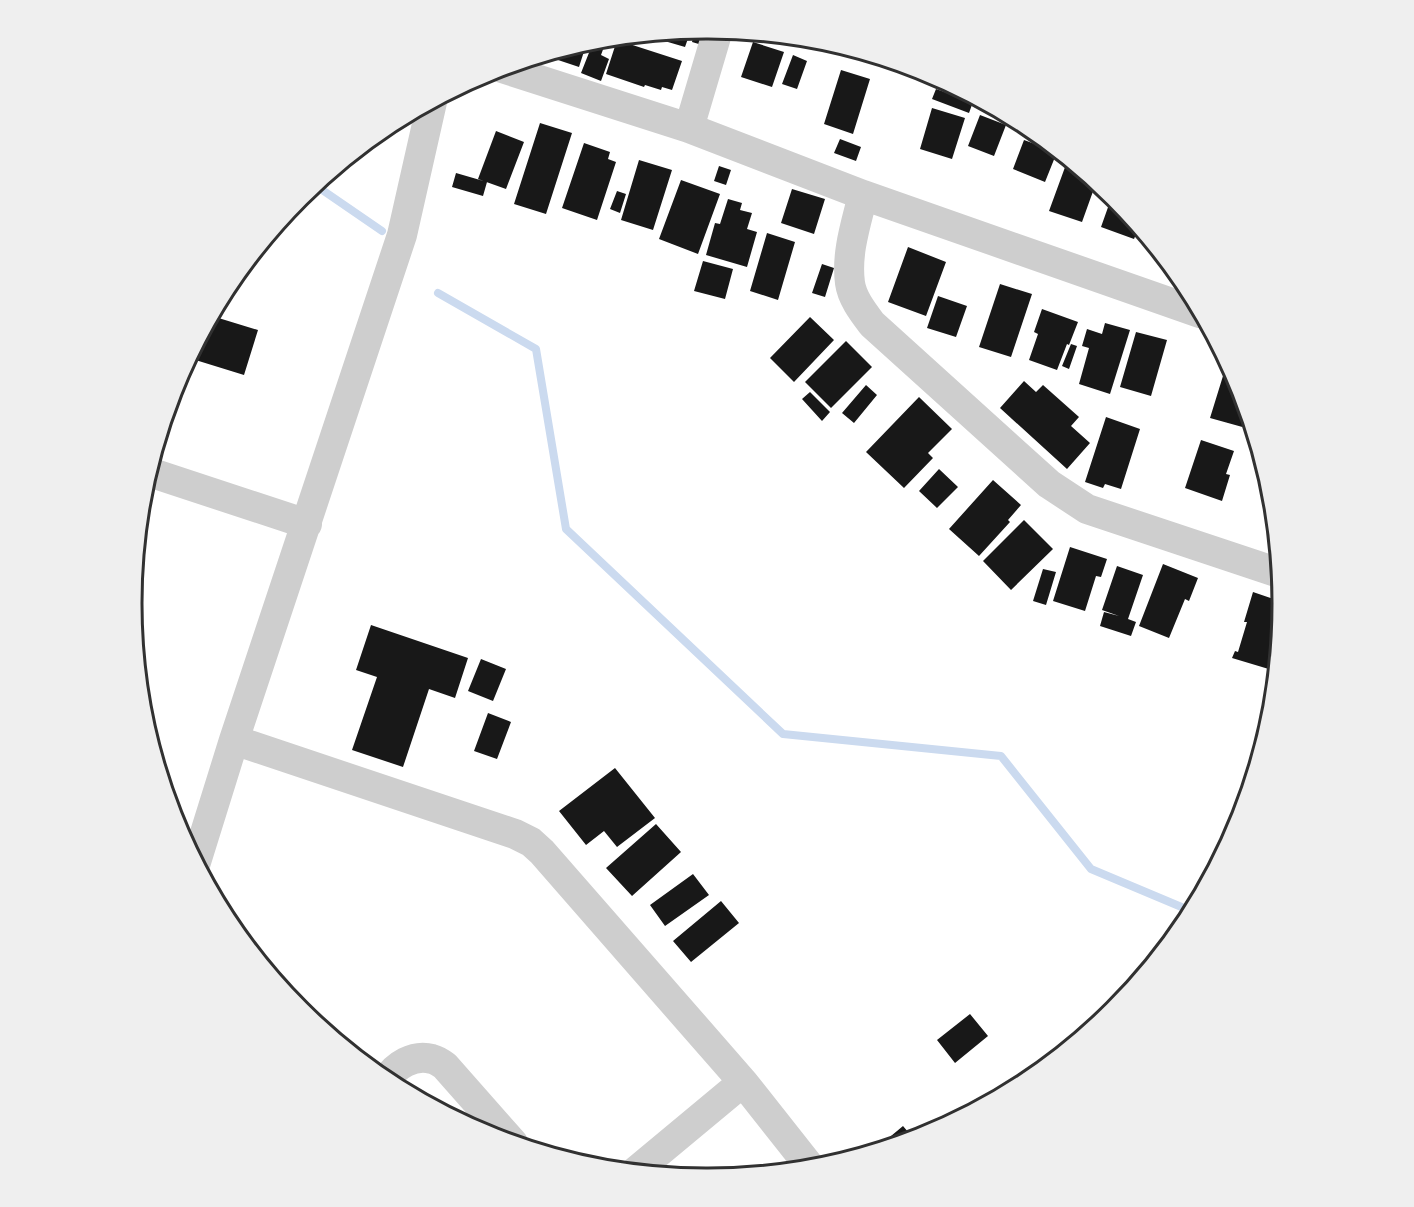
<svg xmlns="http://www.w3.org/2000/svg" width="1414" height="1207" font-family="'Noto Sans',sans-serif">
  <rect width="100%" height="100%" fill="#fff"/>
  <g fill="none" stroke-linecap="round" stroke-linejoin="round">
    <path stroke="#cbdaef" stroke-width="8" d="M315 185 382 231
      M438 293 536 349 566 529 783 734 1001 756 1091 869 1191 911"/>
  </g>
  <path fill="#181818" d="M707 29 709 47 692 42 695 30Z
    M691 30 685 47 644 35Z
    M594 40 605 44 601 55 609 59 601 81 581 73Z
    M617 40 682 61 672 90 662 87 661 90 645 85 644 87 606 74Z
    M587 42 579 67 543 55 560 50Z
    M753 42 784 52 772 87 741 77Z
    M849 49 886 60 885 63 848 51Z
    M793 55 807 61 797 89 782 84Z
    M841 70 870 79 853 134 824 124Z
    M936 89 973 102 969 113 932 99Z
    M985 103 1009 116 1008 117 984 110Z
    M932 108 965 118 952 159 920 149Z
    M980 115 1006 125 994 156 968 146Z
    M540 123 572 133 546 214 514 204Z
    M496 131 524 142 506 189 478 179Z
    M840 139 861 147 856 161 834 153Z
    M1024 140 1057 152 1045 182 1013 169Z
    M584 143 610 152 608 159 616 162 597 220 562 208Z
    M1068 159 1096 183 1082 222 1049 211Z
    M639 160 672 170 653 230 621 220Z
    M719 166 731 170 726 185 714 181Z
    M456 173 487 182 483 196 452 187Z
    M681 180 720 194 698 254 659 239Z
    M792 189 825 199 814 234 781 223Z
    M617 191 626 194 620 213 610 209Z
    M1112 196 1139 227 1134 239 1101 227Z
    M728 199 742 203 740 210 752 213 747 229 757 232 747 267 706 255 715 223 720 224Z
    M767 233 795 242 778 300 750 291Z
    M908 247 946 262 926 316 888 302Z
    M703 261 733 269 725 299 694 291Z
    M822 264 834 268 825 297 812 293Z
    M1000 284 1032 294 1011 357 979 347Z
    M938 296 967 306 956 337 927 328Z
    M1042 309 1078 322 1069 345 1067 344 1057 370 1029 360 1038 334 1034 332Z
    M212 316 258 330 244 375 189 358Z
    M810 317 834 340 794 382 770 358Z
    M1105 323 1130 330 1110 394 1079 384 1089 348 1082 346 1087 329 1102 334Z
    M1136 332 1167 340 1151 396 1120 387Z
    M846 341 872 367 831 408 805 382Z
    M1071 344 1077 346 1069 369 1062 366Z
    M1227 363 1238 384 1249 418 1246 428 1210 418Z
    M1024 381 1036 392 1043 385 1079 417 1071 426 1090 443 1067 469 1000 408Z
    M866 385 877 395 854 423 842 413Z
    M810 392 830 412 822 421 802 399Z
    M919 397 952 429 928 453 933 458 904 488 866 452Z
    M1106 417 1140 429 1121 489 1105 484 1103 488 1085 482Z
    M1201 440 1234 451 1226 474 1230 475 1222 501 1185 488Z
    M939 469 958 487 937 508 919 491Z
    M993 480 1021 505 1008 520 1010 522 979 556 949 529Z
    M1024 520 1053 549 1011 590 983 561Z
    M1070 547 1107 559 1101 577 1096 576 1085 611 1053 601Z
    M1163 564 1198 578 1189 601 1185 599 1169 638 1139 626Z
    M1117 566 1143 575 1128 619 1136 622 1131 636 1100 626 1104 612 1119 616 1102 610Z
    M1043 569 1056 572 1046 605 1033 601Z
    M1253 592 1282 602 1278 645 1276 652 1277 653 1275 671 1232 658 1235 651 1238 652 1247 622H1244Z
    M371 625 468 658 455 698 429 689 403 767 352 750 377 677 356 670Z
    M481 659 506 669 493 701 468 691Z
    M488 713 511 722 497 759 474 751Z
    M615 768 655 818 617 847 604 831 586 845 559 811Z
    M656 824 681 852 632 896 606 868Z
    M693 874 709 895 665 926 650 905Z
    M721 901 739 923 691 962 673 941Z
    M970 1014 988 1036 955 1063 937 1040Z
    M903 1126 914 1139 873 1151Z"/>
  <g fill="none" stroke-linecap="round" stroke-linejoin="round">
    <path stroke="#cecece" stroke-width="30" d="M502 68 689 128 863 195 1200 313
      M689 128 718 30
      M863 195C856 224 846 253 850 283 852 298 863 312 872 324L1049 484 1087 509 1279 573
      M149 472 307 524
      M234 740 515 834 531 842 542 852 743 1082 811 1168
      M196 862 234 740 402 235 432 102
      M386 1081C395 1065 414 1054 432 1059 436 1060 441 1063 445 1066L513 1143
      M636 1171 743 1082"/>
  </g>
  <path d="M0 0H1414V1207H0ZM706 39H708A564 564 0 0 1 1272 603V604A564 564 0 0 1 708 1168H706A564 564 0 0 1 142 604V603A564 564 0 0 1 706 39Z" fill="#efefef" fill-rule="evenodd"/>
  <path fill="none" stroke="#313131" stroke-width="3" d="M706 39H708A564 564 0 0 1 1272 603V604A564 564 0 0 1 708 1168H706A564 564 0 0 1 142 604V603A564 564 0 0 1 706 39Z"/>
</svg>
